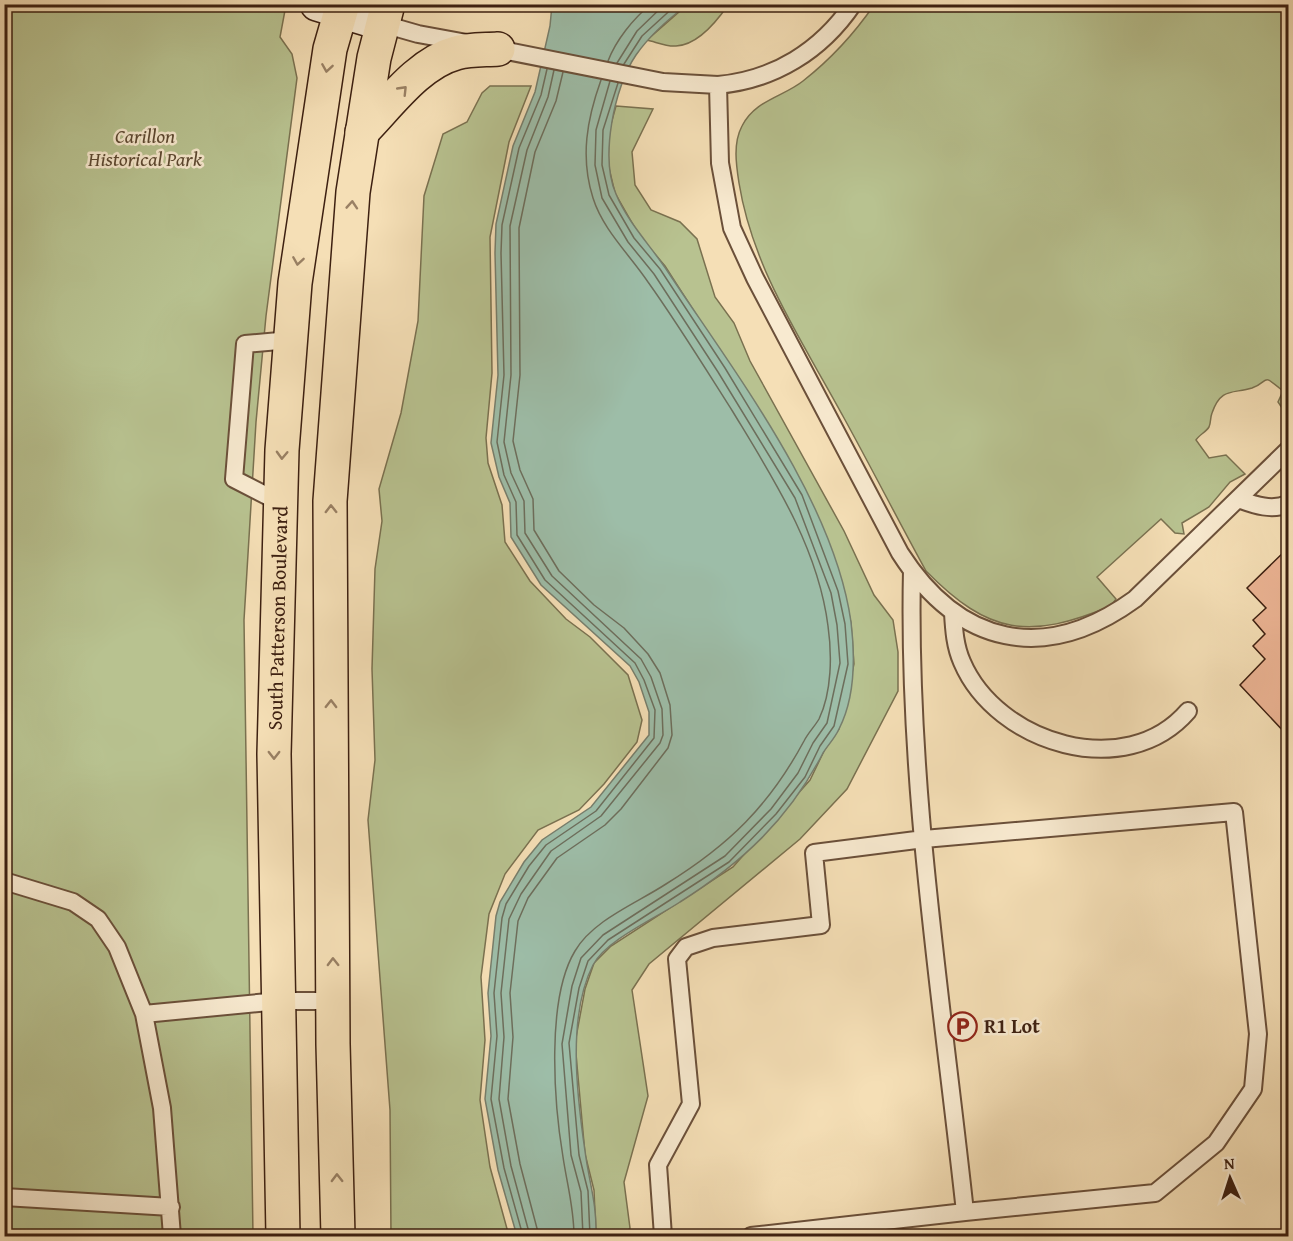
<svg xmlns="http://www.w3.org/2000/svg" width="1293" height="1241" font-family="'Gentium Book Plus',serif">
  <rect width="100%" height="100%" fill="#f5dfb6"/>
  <filter id="stains"><feTurbulence type="fractalNoise" baseFrequency=".00333" numOctaves="4"/><feColorMatrix values="0 0 0 0 .2 0 0 0 0 .09 0 0 0 0 .02 0 0 0 .5 -.17"/></filter>
  <radialGradient id="worn" r=".72"><stop offset=".6" stop-color="#630" stop-opacity="0"/><stop offset="1" stop-color="#630" stop-opacity=".3"/></radialGradient>
  <path fill="#b8c290" stroke="#7a7150" stroke-width="1.5" d="M5 5H286L280 37 292 54 297 78 266 316 256 422 244 620 253 1236H5Z
    M687 5H728C717 21 698 45 676 46 667 47 656 42 647 40Z
    M874 5H1288V417L1278 402 1283 391C1260 372 1271 381 1252 388 1233 394 1221 387 1212 413 1210 418 1211 423 1209 427 1206 432 1199 435 1196 440L1209 458 1226 455 1245 474 1230 482 1209 507 1182 523 1184 534 1175 533 1161 519 1097 577 1116 599 1111 606C1029 640 989 635 926 571 898 520 872 469 844 418 803 342 753 270 739 183 736 164 733 143 742 126 755 100 783 97 803 81 831 59 854 34 874 5Z
    M490 86H531L509 142 490 237 492 373 486 438 488 463 502 505 505 542 530 581 566 619 590 637 628 675 642 720 637 742 604 784 579 810 538 830 505 874 489 914 481 977 485 1040 480 1100 490 1167 509 1236H391L390 1110 368 820 375 760 372 669 375 569 382 521 379 489 401 413 418 321 424 196 443 134 467 122 482 93Z
    M616 106 653 109 632 152 635 185 651 210 680 222 697 239 715 297 734 323 750 361 844 531 874 595 893 620 898 652V691L847 789 800 839 649 964 632 990 648 1096 624 1182 630 1228 625 1236H596L594 1190 585 1154 575 1043 585 989 594 963 611 946 733 867 810 780 825 749 839 729 854 664 851 623 844 590 831 549 783 450 665 266 639 235 615 193 608 164 609 131Z"/>
  <path fill="#9dbda8" stroke="#777e6c" stroke-width="1.5" d="M552 5H687C667 20 650 35 636 55 614 87 600 158 616 194 628 223 651 246 668 272 735 373 834 501 851 622 855 655 855 698 839 729 835 738 828 745 823 753 789 819 742 863 680 902 656 918 606 940 593 965 567 1016 577 1096 585 1151 589 1182 597 1203 596 1236H517L498 1170 485 1099 491 1036 488 993 496 916 500 902 524 862 542 840 591 807 649 735V712L639 682 630 666 541 585 511 537 510 503 499 477 491 443 498 375 495 253 496 224 513 146 535 92 550 26Z"/>
  <g fill="none" stroke-linecap="round" stroke-linejoin="round">
    <path stroke="#6d6e5c" stroke-width="1.5" d="M608 61C616 40 633 19 651 4
      M617 63 637 31 665 4
      M624 64 642 36 677 4
      M523 1236 504 1168 491 1099 497 1036 494 993 502 918 506 904 529 866 546 845 596 811 654 738 655 710 644 680 635 663 545 580 517 535 516 502 504 475 497 442 504 375 501 253 502 225 519 148 541 95 547 69
      M530 1236 511 1166 499 1099 504 1037 501 993 509 919 521 894 551 851 601 816 660 743 663 735 662 709 651 677 641 659 552 576 525 533 524 501 511 473 504 442 511 375 510 226 527 150 548 97 554 70
      M539 1236 520 1164 508 1099 513 1037 510 993 518 921 528 898 557 858 605 825 621 809 668 748 672 735 670 705 660 673 648 654 624 628 594 605 559 571 534 530 533 499 520 470 513 441 520 375 519 228 535 152 556 101 563 72
      M574 1236C574 1208 567 1184 563 1157 554 1103 546 999 575 951 593 920 637 903 666 884 729 845 769 806 804 741 808 733 815 726 819 719 832 692 832 654 828 626 818 547 773 478 733 412 705 368 678 324 648 282 630 255 603 230 593 198 580 157 587 119 601 80
      M583 1236 581 1192 571 1155 562 1044 572 986 581 958 603 935 725 856 771 809 798 773 813 743 827 723 840 663 837 625 831 593 795 498 718 372 654 274 628 242 602 198 595 165 596 130 610 81
      M590 1236 588 1191 579 1155 569 1043 579 988 588 961 608 940 729 862 776 814 805 777 820 746 834 726 848 664 845 624 838 591 802 495 725 368 660 269 634 238 609 195 602 165 603 130 618 83"/>
  </g>
  <path fill="#ecb494" stroke="#3d2011" stroke-width="1.5" d="M1288 548V736L1240 685 1265 659 1253 646 1265 634 1253 620 1266 608 1247 588Z"/>
  <g fill="none" stroke-linecap="round" stroke-linejoin="round">
    <defs>
      <path id="lane" d="M853 4C821 51 774 80 718 85L720 163 732 228 755 278 900 553C959 645 1044 665 1135 599L1288 450
        M383 24 418 34 467 43
        M492 48 663 82 718 85
        M1238 499C1255 505 1271 511 1288 504
        M281 503 234 479 245 344 290 340
        M953 613C954 630 955 646 962 662 997 744 1126 783 1188 711
        M4 881 73 902 98 919 117 947 144 1014 162 1108 172 1236
        M144 1014 279 1001H333
        M4 1197 171 1207
        M663 1236 658 1165 691 1104 677 959 686 947 713 938 821 925 814 853 924 839 1234 812 1258 1034 1253 1089 1216 1143 1155 1193 965 1212C942 999 907 785 912 570
        M751 1236 965 1212"/>
      <path id="secondary" d="M317 4 383 24"/>
      <g id="primary">
        <path d="M362 132C388 106 418 63 456 53 469 49 485 50 498 49"/>
        <path id="s1" d="M283 1236 274 754 282 450 295 283 330 49 343 4"/>
        <path d="M338 1236 333 1044 330 501 353 192 374 58 388 4"/>
      </g>
    </defs>
    <use href="#lane" stroke="#6b503a" stroke-width="20"/>
    <use href="#secondary" stroke="#3d2011" stroke-width="36"/>
    <use href="#primary" stroke="#3d2011" stroke-width="36"/>
    <use href="#lane" stroke="#f8ead0" stroke-width="16"/>
    <use href="#secondary" stroke="#f8ead0" stroke-width="33"/>
    <use href="#primary" stroke="#f5dfb6" stroke-width="33"/>
  </g>
  <defs><path id="oneway-chevron" d="M-2-3.5L2.5 0L-2 3.5" fill="none" stroke-width="1.6" stroke-linecap="round" stroke-linejoin="round" transform="scale(1.5)"/></defs>
  <g stroke="#998064">
    <use href="#oneway-chevron" transform="translate(327 68) rotate(99)"/>
    <use href="#oneway-chevron" transform="translate(403 90) rotate(-46)"/>
    <use href="#oneway-chevron" transform="translate(352 205) rotate(-86)"/>
    <use href="#oneway-chevron" transform="translate(298 261) rotate(99)"/>
    <use href="#oneway-chevron" transform="translate(282 455) rotate(92)"/>
    <use href="#oneway-chevron" transform="translate(331 509) rotate(-91)"/>
    <use href="#oneway-chevron" transform="translate(331 704) rotate(-89)"/>
    <use href="#oneway-chevron" transform="translate(274 755) rotate(90)"/>
    <use href="#oneway-chevron" transform="translate(333 962) rotate(-91)"/>
    <use href="#oneway-chevron" transform="translate(337 1178) rotate(-91)"/>
  </g>
  <defs>
    <symbol id="parking-ring" viewBox="-11 -11 22 22"><circle r="9.5" fill="#f8ead0" stroke="#8f2418" stroke-width="1.5"/><path d="M-3.5-5.5H1a3.5 3.5 0 0 1 0 7H-1V5.5H-3.5ZM-1-3.4V-.6H.8a1.4 1.4 0 0 0 0-2.8Z" fill="#8f2418"/></symbol>
  </defs>
  <g fill-rule="evenodd">
    <use href="#parking-ring" x="946" y="1010" width="33" height="33"/>
  </g>
  <g text-anchor="middle" stroke-width="5" stroke-linejoin="round" paint-order="stroke">
    <g font-size="20" font-style="italic" fill="#5c4831" stroke="#f8ead0">
      <text x="145" y="143">Carillon<tspan x="145" dy="23">Historical Park</tspan></text>
    </g>
    <g font-size="20" fill="#3d2011" stroke="#f8ead0">
      <text dy="7" stroke="none"><textPath href="#s1" startOffset="618">South Patterson Boulevard</textPath></text>
    </g>
    <g font-size="20" font-weight="bold" fill="#3d2011" stroke="#f8ead0" text-anchor="start">
      <text x="984" y="1033">R1 Lot</text>
    </g>
  </g>
  <rect width="1293" height="1241" fill="none" stroke="#f5dfb6" stroke-width="24"/>
  <rect x="6" y="6" width="1281" height="1229" fill="none" stroke="#3d2011" stroke-width="3"/>
  <rect x="12" y="12" width="1269" height="1217" fill="none" stroke="#3d2011" stroke-width="1.5"/>
  <g transform="translate(1230 1178) rotate(357)" stroke="#f8ead0" stroke-width="4.5" paint-order="stroke">
  <path d="M0-4.5L10 22L0 15L-10 22Z" fill="#3d2011"/>
  <text y="-9" font-size="16" font-weight="bold" text-anchor="middle" fill="#3d2011">N</text>
  </g>
  <rect width="100%" height="100%" filter="url(#stains)"/>
  <rect width="100%" height="100%" fill="url(#worn)"/>
</svg>
